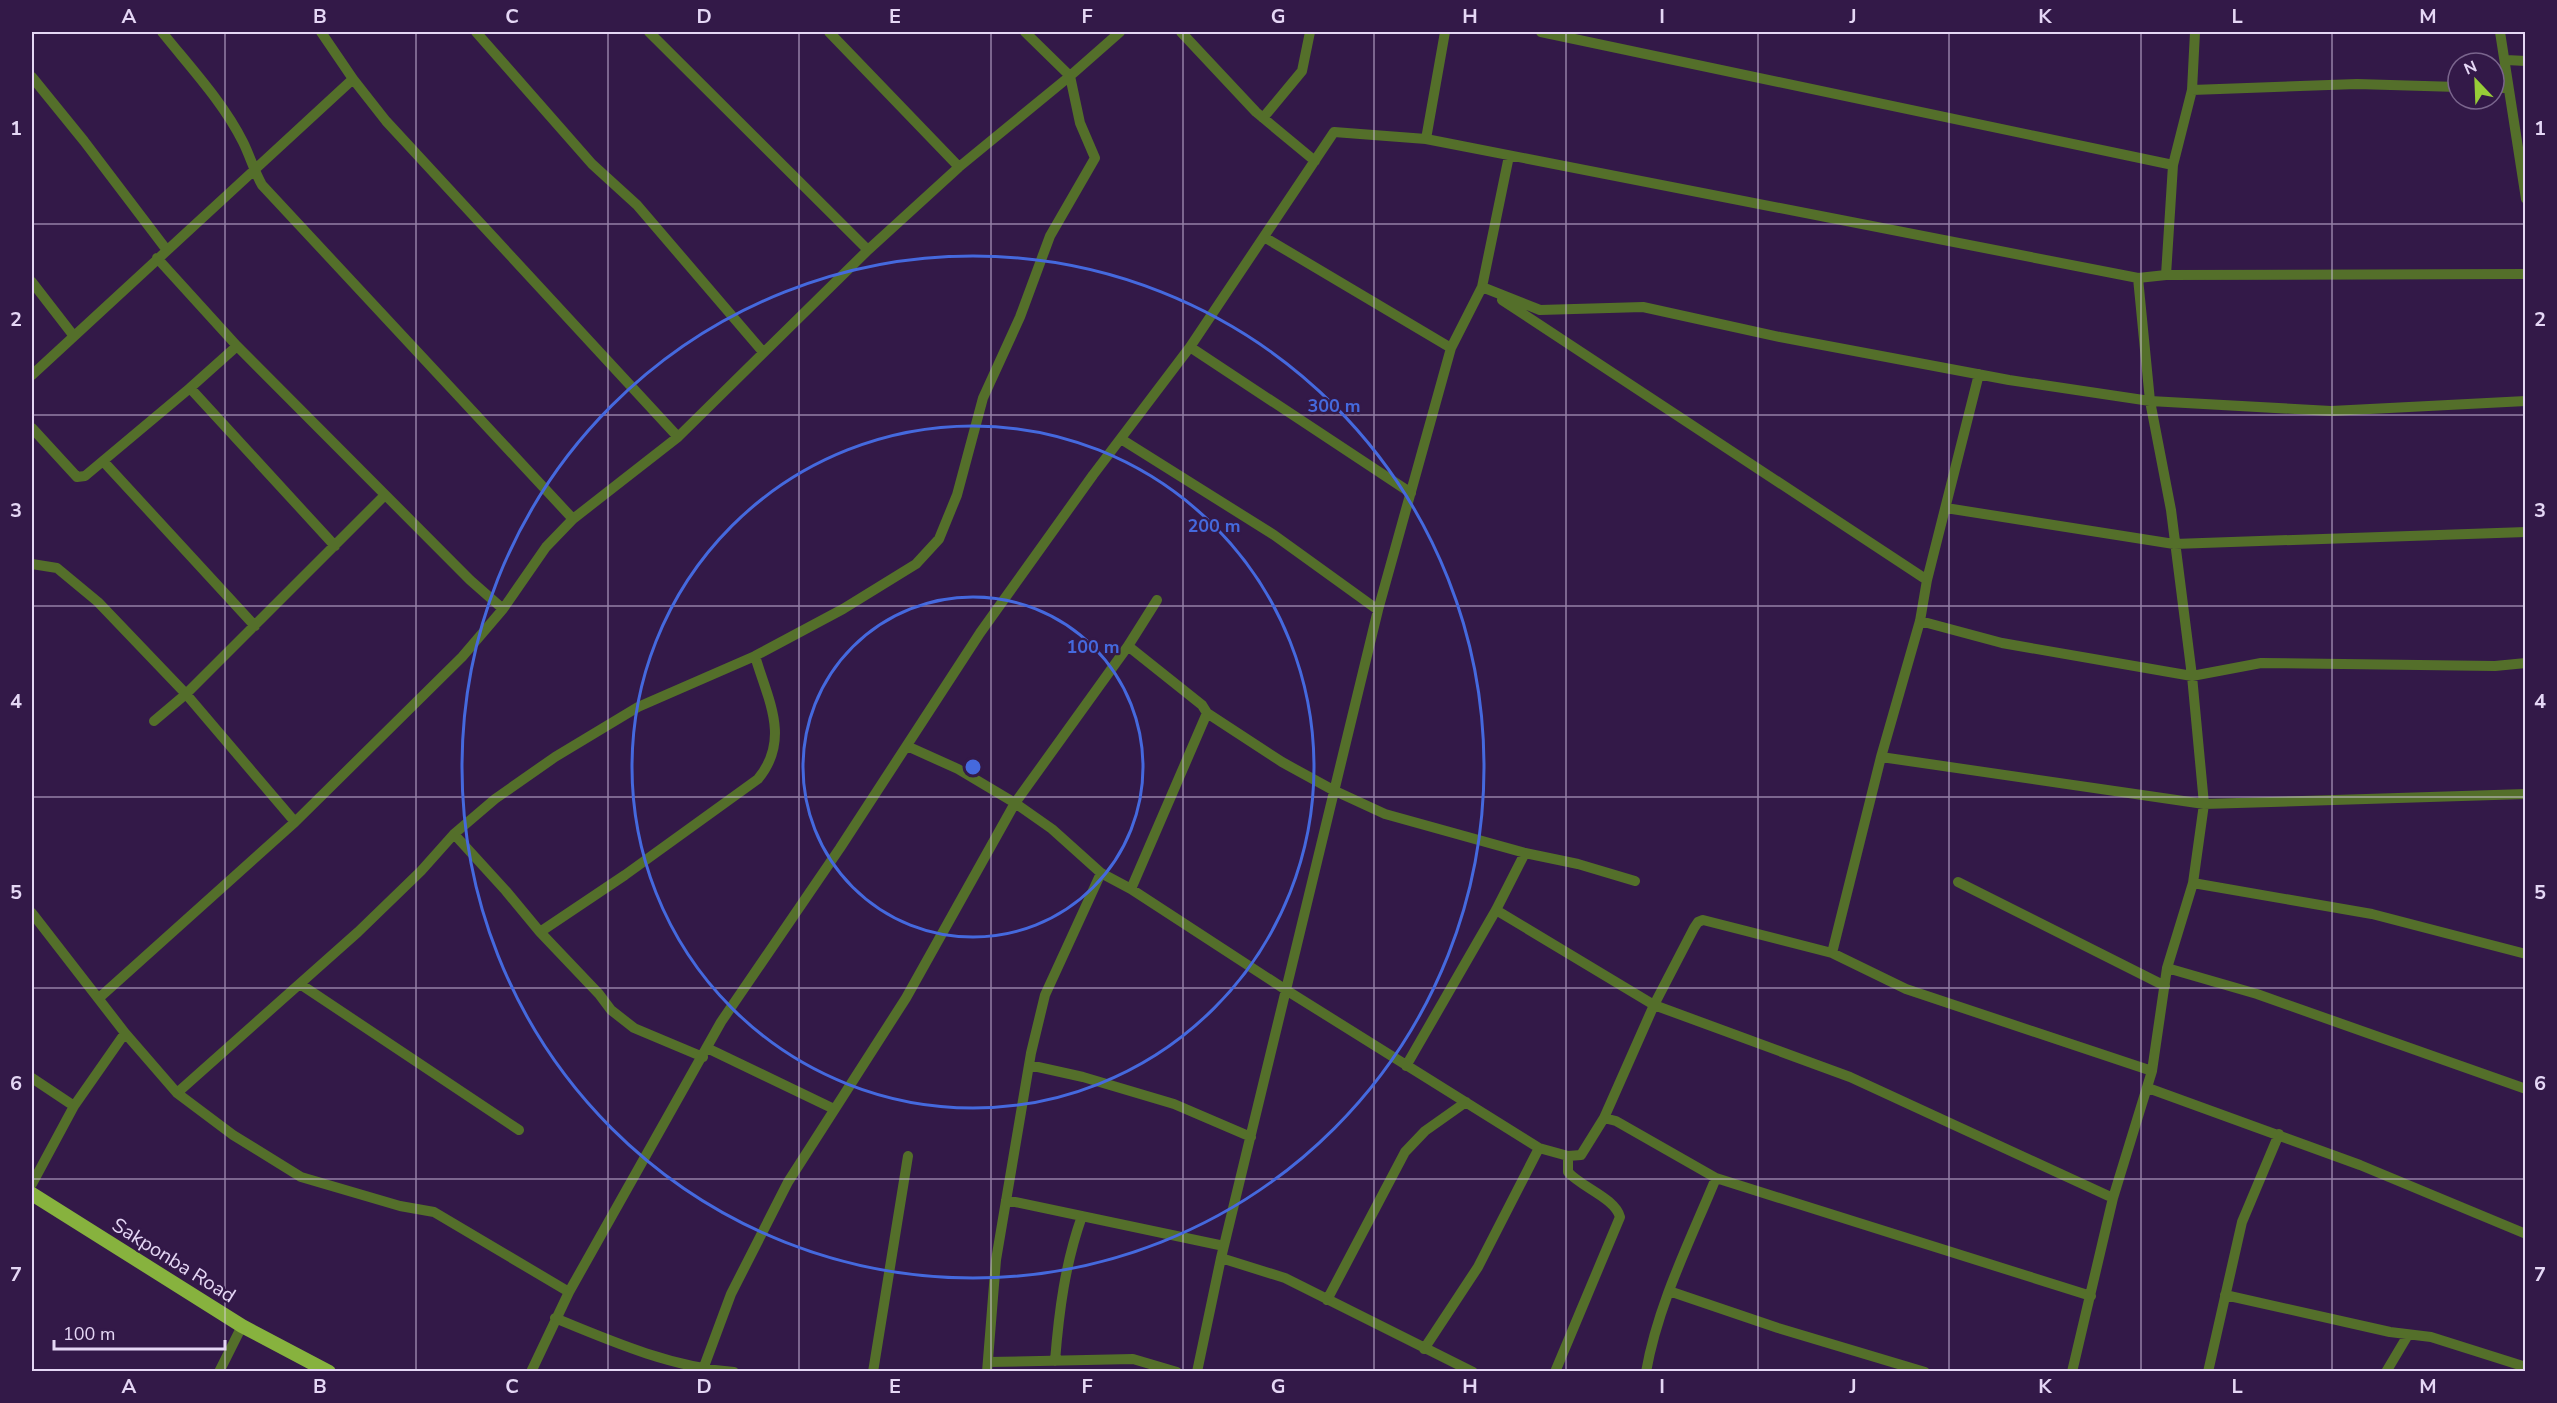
<svg xmlns="http://www.w3.org/2000/svg" width="2557" height="1403" font-family="'Nunito Sans',sans-serif">
  <rect width="100%" height="100%" fill="#331948"/>
  <g fill="none" stroke-linecap="round" stroke-linejoin="round">
    <path stroke="#546f2a" stroke-width="10" d="M162 32C190 67 223 102 243 142 250 156 254 171 262 185L573 519
      M321 32 353 79 386 121 678 437
      M476 32 592 164 637 205 763 352
      M649 32 868 250
      M829 32 959 167
      M1181 32 1256 112 1315 161
      M1541 32 2173 165
      M2500 32 2526 199
      M2506 60 2526 61
      M32 77 84 141 166 249
      M2494 88H2508
      M2192 90 2357 84 2458 87
      M1263 118 1302 71 1310 32
      M1426 139 1445 32
      M1264 237 1451 348
      M157 258 237 346 470 580 503 609
      M2166 275 2173 165 2192 90 2195 32
      M32 282 73 335
      M1482 287 1540 310 1643 307 1780 337 2009 380 2150 401 2331 411 2526 401
      M1502 300 1927 580
      M1190 347 1411 493
      M32 375 353 79
      M190 388 335 546
      M32 428 77 477 85 476 190 388 237 346
      M1121 439 1274 535 1378 610
      M103 461 255 626
      M1946 508 2174 544 2526 532
      M32 564 57 568 98 602 186 694 295 822
      M1920 621 2002 643 2192 676 2261 663 2495 666 2526 663
      M1128 646 1202 705 1207 713 1282 762 1333 790 1385 814 1525 853
      M154 721 186 694 385 495
      M907 746 958 769 1015 803 1052 829 1101 873 1131 889 1286 990 1539 1148 1568 1156 1581 1155 1604 1118 1654 1005 1694 928 1698 922 1703 920 1832 953 1906 989 2152 1071
      M1881 757 2204 804 2526 794
      M454 834 506 891 540 932 625 875 758 779C791 739 768 700 755 656
      M1958 882 2165 986
      M2193 883 2372 914 2526 954
      M1131 889 1207 713
      M1496 910 1654 1005 1850 1077 2113 1198
      M32 913 125 1033 74 1106 32 1184
      M540 932 599 994 611 1010 634 1028 703 1057
      M1832 953 1881 757 1920 621 1927 580 1979 374
      M2167 968 2257 994 2526 1089
      M300 984 519 1130
      M99 998 295 822 462 657 503 609 546 547 573 519 678 437 868 250 959 167 1070 76 1120 32
      M125 1033 177 1093 233 1135 301 1177 400 1206 434 1212 569 1292
      M707 1048 834 1109
      M1029 1065 1083 1077 1174 1104 1251 1137
      M1406 1066 1496 910 1525 853 1578 864 1635 881
      M32 1078 74 1106
      M2148 1088 2360 1165 2526 1234
      M177 1093 358 932 421 871 454 834 495 799 555 757 638 707 755 656 843 609 916 564 939 539 957 495 983 398 1020 317 1050 236 1095 158 1080 123 1070 76 1025 32
      M1604 1118 1616 1121 1716 1178 2091 1296
      M1006 1200 1224 1246
      M1221 1258 1285 1278 1473 1372
      M1669 1291 1778 1328 1925 1372
      M2225 1295 2390 1332 2431 1337 2526 1367
      M1327 1300 1405 1152 1425 1131 1466 1102
      M555 1318C613 1342 671 1367 734 1372
      M1424 1349 1478 1267 1539 1148
      M1055 1361C1059 1311 1065 1264 1082 1216
      M988 1362 1133 1359 1177 1372
      M219 1372 242 1326
      M531 1372 569 1292 721 1022 840 848 980 633 1093 475 1190 347 1334 132 1426 139 2138 278 2166 275 2526 274
      M702 1372 731 1294 788 1182 906 998 1015 803 1128 646 1157 600
      M873 1372 908 1156
      M987 1372 996 1260 1031 1053 1045 995 1101 873
      M1197 1372 1221 1258 1378 610 1451 348 1482 287 1509 156
      M1555 1372 1620 1217C1615 1198 1581 1187 1568 1172V1156
      M1646 1372C1658 1304 1690 1241 1716 1178
      M2072 1372 2113 1198 2152 1071 2167 968 2193 883 2204 804 2192 676 2171 510 2150 401 2138 278
      M2208 1372 2242 1222 2279 1134
      M2386 1372 2408 1335"/>
    <path stroke="#87b23e" stroke-width="14" d="M32 1194 242 1326 329 1372"/>
  </g>
  <path fill="none" stroke="#e5d7f5" stroke-width="1.5" stroke-opacity="0.55" d="M225 32V1372M416 32V1372M608 32V1372M799 32V1372M991 32V1372M1183 32V1372M1374 32V1372M1566 32V1372M1758 32V1372M1949 32V1372M2141 32V1372M2332 32V1372M32 224H2526M32 415H2526M32 606H2526M32 797H2526M32 988H2526M32 1179H2526"/>
  <g fill="none" stroke="#4569de" stroke-width="3">
    <circle cx="973" cy="767" r="170"/>
    <circle cx="973" cy="767" r="341"/>
    <circle cx="973" cy="767" r="511"/>
  </g>
  <g text-anchor="middle" stroke-width="4.5" stroke-linejoin="round" paint-order="stroke">
    <g font-size="20" fill="#e5d7f5" stroke="#331948">
      <text transform="translate(174 1260) rotate(32)" y="7">Sakponba Road</text>
    </g>
  </g>
  <circle cx="973" cy="767" r="9" fill="#4569de" stroke="#331948" stroke-width="3"/>
  <g font-size="18" text-anchor="middle" font-weight="bold" fill="#4569de" stroke="#331948" stroke-width="4.5" stroke-linejoin="round" paint-order="stroke">
    <text x="1334" y="412">300 m</text>
    <text x="1214" y="532">200 m</text>
    <text x="1093" y="653">100 m</text>
  </g>
  <rect width="2557" height="1403" fill="none" stroke="#331948" stroke-width="66"/>
  <g transform="translate(2476 81) rotate(337)"><circle r="28" fill="#331948" stroke="#7a658d" stroke-width="1.5"/>
  <path d="M0-4.5L10 22L0 15L-10 22Z" fill="#97cc38"/>
  <text y="-9" font-size="16" font-weight="bold" text-anchor="middle" fill="#e5d7f5">N</text>
  </g>
  <path d="M54 1340v9h171v-9" fill="none" stroke="#e5d7f5" stroke-width="3"/>
  <text x="63" y="1340" font-size="18" fill="#e5d7f5" stroke="#331948" stroke-width="4.5" paint-order="stroke">100 m</text>
  <rect x="33" y="33" width="2491" height="1337" fill="none" stroke="#e5d7f5" stroke-width="2"/>
  <g font-size="20" text-anchor="middle" font-weight="bold" fill="#e5d7f5">
    <text x="129" y="23">A</text>
    <text x="320" y="23">B</text>
    <text x="512" y="23">C</text>
    <text x="704" y="23">D</text>
    <text x="895" y="23">E</text>
    <text x="1087" y="23">F</text>
    <text x="1278" y="23">G</text>
    <text x="1470" y="23">H</text>
    <text x="1662" y="23">I</text>
    <text x="1853" y="23">J</text>
    <text x="2045" y="23">K</text>
    <text x="2237" y="23">L</text>
    <text x="2428" y="23">M</text>
    <text x="16" y="135">1</text>
    <text x="2540" y="135">1</text>
    <text x="16" y="326">2</text>
    <text x="2540" y="326">2</text>
    <text x="16" y="517">3</text>
    <text x="2540" y="517">3</text>
    <text x="16" y="708">4</text>
    <text x="2540" y="708">4</text>
    <text x="16" y="899">5</text>
    <text x="2540" y="899">5</text>
    <text x="16" y="1090">6</text>
    <text x="2540" y="1090">6</text>
    <text x="16" y="1281">7</text>
    <text x="2540" y="1281">7</text>
    <text x="129" y="1393">A</text>
    <text x="320" y="1393">B</text>
    <text x="512" y="1393">C</text>
    <text x="704" y="1393">D</text>
    <text x="895" y="1393">E</text>
    <text x="1087" y="1393">F</text>
    <text x="1278" y="1393">G</text>
    <text x="1470" y="1393">H</text>
    <text x="1662" y="1393">I</text>
    <text x="1853" y="1393">J</text>
    <text x="2045" y="1393">K</text>
    <text x="2237" y="1393">L</text>
    <text x="2428" y="1393">M</text>
  </g>
</svg>
